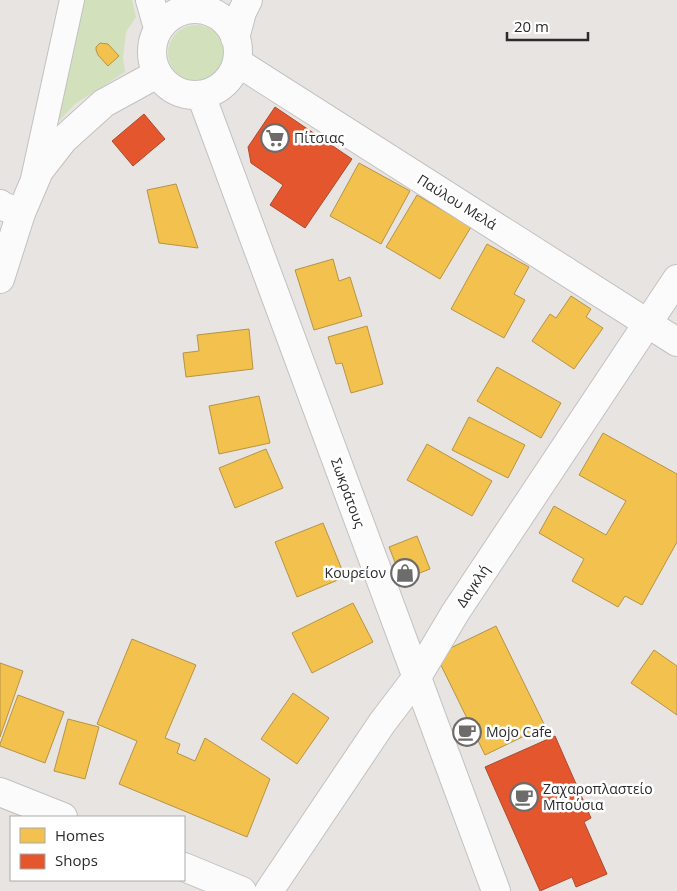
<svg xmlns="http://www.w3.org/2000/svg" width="677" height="891" font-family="'Open Sans',sans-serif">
  <rect width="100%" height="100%" fill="#e8e4e2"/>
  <path fill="#d2e1bc" d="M78 0H132L136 17 126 32 123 58 125 72 75 104 51 129Z
    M168 53a28 28 0 1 1 56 0a28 28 0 1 1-56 0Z"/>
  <path fill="#f2c14e" stroke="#b69444" d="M100 43 108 44 119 56 108 66 98 55 96 50V47Z
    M359 163 410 191 381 244 330 216Z
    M176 184 198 248 159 243 147 190Z
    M417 195 471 227 440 279 386 247Z
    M487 244 529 267 514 294 525 300 504 338 451 309Z
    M333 259 339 281 350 277 362 316 314 330 295 270Z
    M571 296 591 309 586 317 603 328 574 369 532 341 550 314 556 318Z
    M367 326 383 384 351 393 342 363 336 364 328 337Z
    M249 329 253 369 186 377 183 353 199 351 197 335Z
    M497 367 561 403 541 438 477 401Z
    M259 396 270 443 219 454 209 406Z
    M469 417 525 445 508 478 452 450Z
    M603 433 677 474V542L642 605 625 596 618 607 572 581 584 559 539 533 554 506 606 535 626 501 579 475Z
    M427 444 492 481 472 516 407 480Z
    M266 449 283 488 235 508 219 468Z
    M323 523 345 577 297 597 275 542Z
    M417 536 430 569 402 580 389 547Z
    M353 603 373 642 312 673 292 633Z
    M496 626 545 726 485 755 436 655Z
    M132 639 196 665 165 738 180 744 177 753 195 761 205 738 270 779 247 837 119 784 137 741 97 724Z
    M654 650 677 666V715L631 683Z
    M0 663 23 671 0 737Z
    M293 693 329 718 297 764 261 739Z
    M18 695 64 712 45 763 0 746V744Z
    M68 719 99 727 85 779 54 771Z"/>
  <path fill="#e4572e" stroke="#ac4a2d" d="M275 107 352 159 305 228 270 205 283 185 251 163 248 147Z
    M144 114 165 139 133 166 112 141Z
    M555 736 591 818 584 822 607 874 576 887 572 877 540 891 485 767Z"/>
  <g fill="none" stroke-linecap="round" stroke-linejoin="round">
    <defs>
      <path id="pedestrian" d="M33 179 72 0"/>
      <path id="minor" d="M237 62 677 342
        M0 204 2 206 21 213
        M0 792 63 817
        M184 867 242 891
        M269 891 382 723 417 677 455 613 677 279"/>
      <path id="tertiary" d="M0 279 21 213 39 171 64 139 104 103 157 74"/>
      <path id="secondary" d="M150 0 158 28
        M152 52a43 43 0 1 1 86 0a43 43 0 1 1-86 0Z
        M235 38 242 12 248 0
        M201 95 496 891"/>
    </defs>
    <use href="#pedestrian" stroke="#c2c1c2" stroke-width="26"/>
    <use href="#minor" stroke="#c2c1c2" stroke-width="30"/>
    <use href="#tertiary" stroke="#c2c1c2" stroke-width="30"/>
    <use href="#secondary" stroke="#c2c1c2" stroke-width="30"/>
    <use href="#pedestrian" stroke="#fcfbfb" stroke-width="24"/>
    <use href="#minor" stroke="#fcfbfb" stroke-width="28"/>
    <use href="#tertiary" stroke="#fcfbfb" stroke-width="28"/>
    <use href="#secondary" stroke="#fcfbfb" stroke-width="28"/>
  </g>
  <defs>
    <symbol id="supermarket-ring" viewBox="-11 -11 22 22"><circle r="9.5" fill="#fff" stroke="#6d6c6b" stroke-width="1.5"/><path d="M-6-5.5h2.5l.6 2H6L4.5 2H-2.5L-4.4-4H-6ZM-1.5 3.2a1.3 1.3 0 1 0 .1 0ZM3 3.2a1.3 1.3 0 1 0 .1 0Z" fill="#6d6c6b"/></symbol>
    <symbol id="shop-ring" viewBox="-11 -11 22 22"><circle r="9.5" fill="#fff" stroke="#6d6c6b" stroke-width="1.5"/><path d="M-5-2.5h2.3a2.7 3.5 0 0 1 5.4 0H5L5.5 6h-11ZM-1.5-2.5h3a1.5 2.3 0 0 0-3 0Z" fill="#6d6c6b"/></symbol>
    <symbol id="cafe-ring" viewBox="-11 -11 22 22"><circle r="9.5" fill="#fff" stroke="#6d6c6b" stroke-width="1.5"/><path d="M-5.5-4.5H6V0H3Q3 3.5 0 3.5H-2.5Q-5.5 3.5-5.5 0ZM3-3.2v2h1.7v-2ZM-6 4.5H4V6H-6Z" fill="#6d6c6b"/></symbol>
  </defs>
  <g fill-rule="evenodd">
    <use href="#supermarket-ring" x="259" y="122" width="32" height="32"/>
    <use href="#shop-ring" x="389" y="557" width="32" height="32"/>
    <use href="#cafe-ring" x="451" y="716" width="32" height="32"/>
    <use href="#cafe-ring" x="508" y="781" width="32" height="32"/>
  </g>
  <g text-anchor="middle" stroke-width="5" stroke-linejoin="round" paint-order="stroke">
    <g font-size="14" fill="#2b2b2b" stroke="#fff" text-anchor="start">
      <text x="294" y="143">Πίτσιας</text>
      <text x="386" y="578" text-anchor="end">Κουρείον</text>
      <text x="486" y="737">Mojo Cafe</text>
      <text x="543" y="794">Ζαχαροπλαστείο<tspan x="543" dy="16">Μπούσια</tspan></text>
    </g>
    <g font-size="14" fill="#2b2b2b" stroke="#fff">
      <text transform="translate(457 202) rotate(32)" y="5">Παύλου Μελά</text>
      <text transform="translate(348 493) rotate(70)" y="5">Σωκράτους</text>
      <text transform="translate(473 586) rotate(-56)" y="5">Δαγκλή</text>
    </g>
  </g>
  <rect x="10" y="816" width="175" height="65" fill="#ffffff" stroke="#aaaaaa"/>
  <rect x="20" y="828" width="25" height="15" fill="#f2c14e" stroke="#aaaaaa"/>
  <text x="55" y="841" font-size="15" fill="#2b2b2b">Homes</text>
  <rect x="20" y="854" width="25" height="15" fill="#e4572e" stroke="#aaaaaa"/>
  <text x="55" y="866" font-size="15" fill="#2b2b2b">Shops</text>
  <path d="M507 32v8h81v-8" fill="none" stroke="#2b2b2b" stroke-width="2.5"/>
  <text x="514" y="32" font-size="15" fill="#2b2b2b" stroke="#ffffff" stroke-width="4" paint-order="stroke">20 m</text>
</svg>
